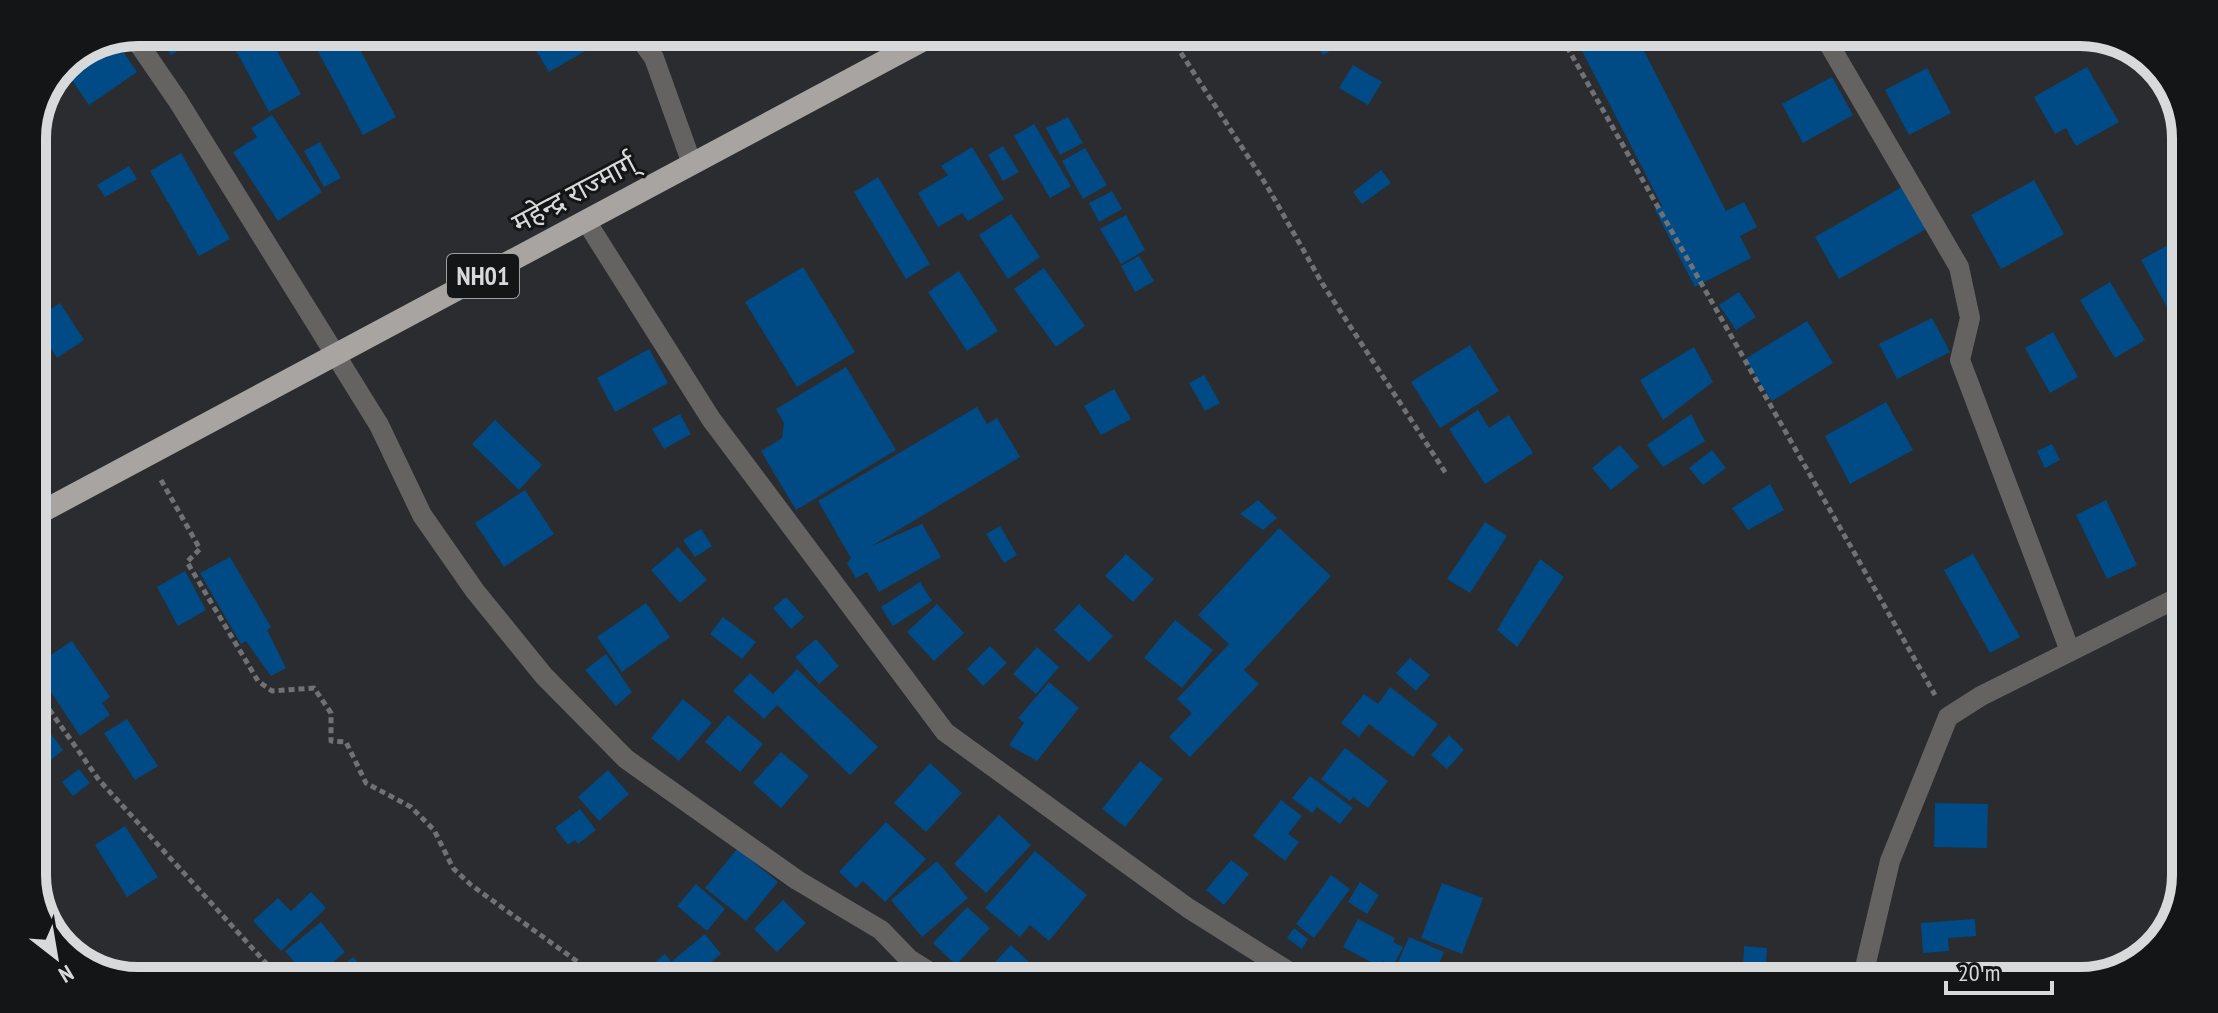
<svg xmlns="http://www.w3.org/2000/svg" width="2218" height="1013" font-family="'PT Sans Narrow','Noto Sans Devanagari',sans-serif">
  <rect width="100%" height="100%" fill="#2a2c2f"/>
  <path fill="#004b85" d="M157 32H199L193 36 195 40 171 55Z
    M226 32 267 33 301 94 269 112Z
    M308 33H351L396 117 363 135Z
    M526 34H575L585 51 549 72Z
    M1312 37H1353L1323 55Z
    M1587 38H1654L1641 45 1726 211 1744 202 1757 227 1740 236 1751 258 1695 287 1655 210 1662 206 1578 43Z
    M116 41 137 72 89 105 62 66Z
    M1353 65 1382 82 1368 105 1339 88Z
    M2087 67 2119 122 2076 146 2066 128 2055 134 2034 97Z
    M1927 68 1951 113 1909 135 1885 90Z
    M1832 77 1853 115 1803 143 1782 104Z
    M272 115 322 192 278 221 233 152 257 137 251 128Z
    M1068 117 1083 143 1060 155 1046 128Z
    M1034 124 1071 186 1050 198 1014 136Z
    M320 142 341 178 324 187 304 151Z
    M1003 146 1019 172 1003 181 988 155Z
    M972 147 1004 199 968 221 962 213 938 227 918 193 948 175 941 166Z
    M1085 148 1107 185 1083 199 1062 161Z
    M181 153 230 239 199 256 150 171Z
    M129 166 137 179 105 197 97 185Z
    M1381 170 1391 183 1362 204 1353 192Z
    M878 177 930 264 906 279 854 192Z
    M2034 180 2064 234 2001 269 1971 215Z
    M1902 187 1926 229 1839 279 1815 237Z
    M1112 191 1122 209 1099 222 1089 203Z
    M1011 214 1040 257 1008 279 979 235Z
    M1126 215 1145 250 1121 264 1100 229Z
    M2177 240 2185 255 2184 315 2174 320 2141 260Z
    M1139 256 1154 281 1135 292 1121 266Z
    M803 267 855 352 797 387 745 302Z
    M1044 268 1085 326 1056 347 1014 289Z
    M959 271 998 331 967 351 928 292Z
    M2110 282 2145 340 2115 358 2080 300Z
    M1739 292 1756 317 1736 330 1719 305Z
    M60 303 84 340 57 358 33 320Z
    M1932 318 1950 352 1897 379 1879 344Z
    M1807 321 1833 363 1772 401 1745 359Z
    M2053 332 2078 377 2050 393 2025 348Z
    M1470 345 1499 391 1440 428 1411 382Z
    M1694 347 1713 382 1663 420 1640 380Z
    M649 349 668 383 615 412 597 378Z
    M846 367 896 450 796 510 761 451 782 438 784 423 776 409Z
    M1204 375 1220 403 1205 411 1189 383Z
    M1114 389 1131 419 1101 435 1084 406Z
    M1886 402 1913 450 1850 484 1825 436Z
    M977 407 987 424 997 418 1020 457 870 547 922 524 941 557 879 592 867 572 856 578 847 563 851 558 818 501Z
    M1478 410 1489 428 1509 415 1533 453 1485 484 1449 429Z
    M680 414 691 434 664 449 652 429Z
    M1691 414 1705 441 1663 467 1647 445Z
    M495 420 542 465 519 490 472 444Z
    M2052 444 2060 460 2045 468 2037 451Z
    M1620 445 1639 467 1611 490 1592 468Z
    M1712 450 1726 468 1703 485 1689 468Z
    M1770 484 1784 510 1748 530 1732 508Z
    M525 490 554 534 504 567 475 523Z
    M1258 500 1277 518 1263 530 1240 514Z
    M2106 500 2137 565 2107 579 2076 515Z
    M1485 522 1507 536 1470 593 1447 579Z
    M1000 526 1017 555 1004 563 986 534Z
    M1279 528 1331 576 1244 670 1259 684 1190 757 1169 737 1192 713 1177 699 1229 644 1198 615Z
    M701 529 712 546 695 557 683 540Z
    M678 547 707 580 680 603 651 570Z
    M1126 554 1154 579 1133 602 1105 576Z
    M1973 554 2020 637 1990 653 1944 570Z
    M230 557 271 627 267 630 286 668 271 676 246 641 241 644 200 573Z
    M1540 559 1564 577 1517 647 1497 630Z
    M185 571 206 610 178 626 157 587Z
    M920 582 932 601 893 626 881 607Z
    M786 597 804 617 791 629 773 608Z
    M646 603 670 637 622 672 597 637Z
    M937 604 964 633 934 661 907 632Z
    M1079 604 1113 636 1089 662 1054 630Z
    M723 617 756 642 742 659 710 634Z
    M1175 620 1213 650 1182 688 1144 658Z
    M816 639 839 666 819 684 795 657Z
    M72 641 110 697 102 703 110 715 80 736 34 666Z
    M990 646 1007 663 983 686 967 669Z
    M1037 647 1059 667 1036 694 1013 674Z
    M606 654 632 692 616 706 585 670Z
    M1410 658 1430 675 1416 691 1396 673Z
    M797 669 878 747 850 775 777 705 764 719 733 691 750 673 773 694Z
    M1049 682 1079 708 1037 761 1009 745 1024 723 1018 718Z
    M1390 687 1438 724 1413 757 1369 724 1359 737 1341 723 1364 694 1378 704Z
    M683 699 712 723 679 761 651 738Z
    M32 706 44 726 32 734Z
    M728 715 763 744 740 772 705 742Z
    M127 719 158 766 135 780 104 733Z
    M52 735 63 750 36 772 39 776 32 781V751Z
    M1449 735 1464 750 1447 769 1431 755Z
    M1345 748 1388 781 1368 808 1353 797 1350 801 1321 779Z
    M781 752 809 776 781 808 753 783Z
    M1140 761 1163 779 1125 827 1102 809Z
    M930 763 962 793 926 832 894 803Z
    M79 769 90 783 73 796 62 782Z
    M608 770 629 794 599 821 578 797Z
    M1310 776 1353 808 1340 824 1317 807 1312 813 1292 798Z
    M1281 800 1302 816 1288 834 1299 842 1285 861 1253 836Z
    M1935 803 1988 804 1987 848 1934 847Z
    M580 809 596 830 578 844 575 840 568 845 555 828Z
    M999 815 1031 845 986 893 954 864Z
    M886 822 926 859 885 902 863 881 856 888 839 872Z
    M32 823 44 835 32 845Z
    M125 826 158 877 127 897 95 845Z
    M737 849 778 882 746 921 705 888Z
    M1035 851 1087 895 1049 941 1030 925 1020 937 985 908Z
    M1231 860 1249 874 1224 905 1206 890Z
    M937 861 968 898 922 937 891 900Z
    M1331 875 1350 889 1314 938 1296 924Z
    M1360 882 1379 895 1367 914 1348 902Z
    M1442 883 1483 898 1462 954 1421 938Z
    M696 884 725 909 707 931 677 906Z
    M311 892 326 908 281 951 253 921 278 898 291 911Z
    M783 900 806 923 777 952 754 929Z
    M967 907 990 928 956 965 933 943Z
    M1358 919 1395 938 1393 942 1403 947 1393 966 1383 961 1380 967 1343 947Z
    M1975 919 1976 936 1948 938 1949 951 1923 953 1921 923Z
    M321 922 345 952 319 974H304L285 951Z
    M1294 928 1308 939 1302 949 1287 938Z
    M705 934 721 954 695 975H639L665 954 671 962Z
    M1409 937 1444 952 1433 978H1421L1396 967Z
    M1011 945 1030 963 1017 977 982 976Z
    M1744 946 1767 948 1765 972 1743 970Z
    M353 957 368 974H325L331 969 334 973Z
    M1727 971 1756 979V980H1725Z"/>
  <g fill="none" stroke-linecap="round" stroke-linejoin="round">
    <path stroke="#707174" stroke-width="5" stroke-dasharray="6 4" stroke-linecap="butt" d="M1170 36 1267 186 1322 283 1447 475
      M1562 38 1935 695
      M161 480 200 549 187 562 258 681 272 691 314 688 331 713V741L346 742 366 783 411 807 434 830 453 868 471 885 596 975
      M32 685 99 780 275 973"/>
    <path stroke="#656362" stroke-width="20" d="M132 34 178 101 379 425 422 515 475 591 544 676 626 759 797 880 881 930 909 959 936 976
      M637 34 654 58 692 164
      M1826 39 1959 267 1970 318 1960 360 2070 651
      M586 221 711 419 945 732 1188 908 1299 978
      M1862 980 1890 861 1948 717 1981 696 2181 596"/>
    <path stroke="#a7a4a2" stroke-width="22" d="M32 517 933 35"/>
  </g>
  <g text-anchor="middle" stroke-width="6" stroke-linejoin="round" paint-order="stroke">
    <rect fill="#141516" stroke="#9d9ea0" stroke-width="2" x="447" y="254" width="72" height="44" rx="6"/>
    <g font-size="26" font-weight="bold" fill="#d8d9db">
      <text x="483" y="285">NH01</text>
    </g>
    <g font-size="28" fill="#d8d9db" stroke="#141516">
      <text transform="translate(574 193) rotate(-28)" y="10">महेन्द्र राज्मार्ग्</text>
    </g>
  </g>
  <path d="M0 0H2218V1013H0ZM138 46H2080A92 92 0 0 1 2172 138V875A92 92 0 0 1 2080 967H138A92 92 0 0 1 46 875V138A92 92 0 0 1 138 46Z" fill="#141516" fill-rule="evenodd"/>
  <path fill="none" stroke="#d8d9db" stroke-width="10" d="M138 46H2080A92 92 0 0 1 2172 138V875A92 92 0 0 1 2080 967H138A92 92 0 0 1 46 875V138A92 92 0 0 1 138 46Z"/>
  <g transform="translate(56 957) rotate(149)" stroke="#141516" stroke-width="6" paint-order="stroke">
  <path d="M0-6L14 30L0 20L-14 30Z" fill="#d8d9db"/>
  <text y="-12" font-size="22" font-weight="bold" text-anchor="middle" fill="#d8d9db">N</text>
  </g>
  <path d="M1946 981v12h106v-12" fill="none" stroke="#d8d9db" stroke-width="4"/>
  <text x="1958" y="981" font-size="24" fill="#d8d9db" stroke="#141516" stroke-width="6" paint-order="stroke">20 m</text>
</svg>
